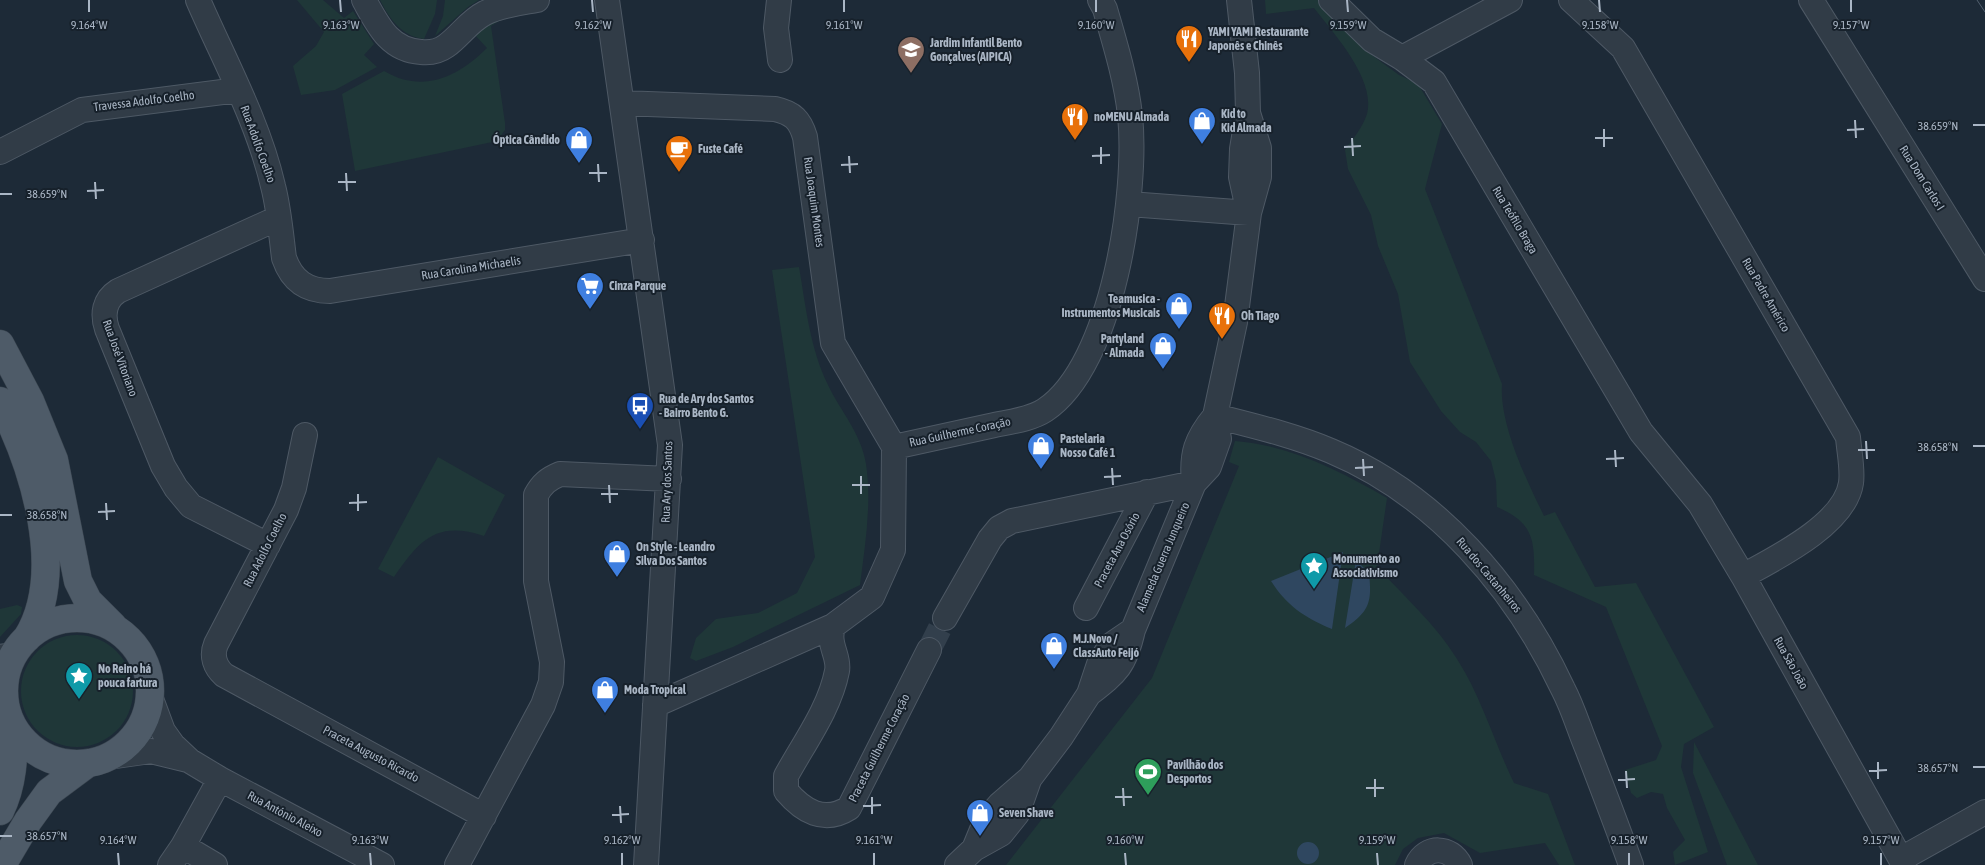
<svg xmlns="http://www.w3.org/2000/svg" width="1985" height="865" font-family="'Asap Condensed',sans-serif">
  <rect width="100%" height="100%" fill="#1d2a37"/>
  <path fill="#1f3738" d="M297 0H323L344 18 353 11 374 44 364 55 377 67 335 90 301 95 293 66 316 46 324 32Z
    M380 0H437L435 14 424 39C401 36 390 19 380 0Z
    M445 0H479L468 7 435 36 443 16Z
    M1265 0H1318L1369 53 1399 75 1418 84 1442 124 1425 189 1502 384C1499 424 1527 481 1544 516L1555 512 1595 587 1636 583 1714 727 1684 744 1681 767 1708 852 1675 865 1673 852 1685 840 1667 808 1663 794 1651 792 1637 798 1631 793 1625 770 1656 760 1662 746 1606 607 1534 575C1535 538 1532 522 1497 507L1496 481 1491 461 1476 442 1460 432 1441 411 1410 362 1398 294 1378 246 1371 215 1348 169 1345 150C1352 140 1363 127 1367 114 1376 79 1334 34 1314 8L1266 14Z
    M504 18 491 26 505 123V130L497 141 355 171 342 94 384 71C423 94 458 77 487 48L473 33 486 22Z
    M799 267C806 308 810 348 828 385 841 412 861 433 866 464 872 504 865 545 860 585L733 647 696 661 690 658 696 638 716 619 758 613 797 593 815 557 772 270Z
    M1235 441C1289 445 1340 471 1387 498L1377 567C1404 596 1436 625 1457 659 1482 698 1494 742 1514 783L1548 794 1575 865H1559L1545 843 1480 853 1444 833 1418 838 1403 849 1395 865H1006L1152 678 1239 466 1229 462Z
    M438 457 505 495 484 536C436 520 419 541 394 577L378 569Z
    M17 605 22 607 21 614 0 637V609Z
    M21 691a56 56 0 1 1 112 0a56 56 0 1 1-112 0Z
    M1694 742 1758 865H1727L1693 773Z"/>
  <path fill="#2f4760" d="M1343 552 1332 629C1305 618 1286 605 1271 581Z
    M1356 560 1369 573C1372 602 1370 611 1345 628Z
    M1297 853a11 11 0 1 1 22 0a11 11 0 1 1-22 0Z"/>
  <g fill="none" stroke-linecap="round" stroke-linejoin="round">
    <path stroke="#323f4c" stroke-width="24" stroke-dasharray="24 12" stroke-linecap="butt" d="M929 650 945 618"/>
    <defs>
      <path id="minor" d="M198 0C224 60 258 121 273 186 279 209 281 234 284 258 292 281 307 291 330 291L642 240
        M364 0C378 25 389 50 421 52 430 53 439 51 446 46 460 36 469 21 485 13 501 5 520 3 537 0
        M607 0 670 445 646 865
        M779 0 776 28 780 60
        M1239 0 1247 73 1248 113 1242 149 1241 177 1248 209
        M1331 0 1372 40 1402 58 1434 82 1641 432 1700 504 1743 576 1904 865
        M1571 0 1623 48 1848 437C1849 451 1853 469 1851 483 1845 524 1776 558 1743 576
        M1811 0 1985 279
        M1402 58 1510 0
        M622 103 775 109C793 113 800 120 805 137L833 343 894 447
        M0 152 82 110 238 90
        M1129 204 1249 213
        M1215 416C1254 426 1293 435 1331 451 1436 495 1515 587 1563 689 1573 708 1579 729 1587 748 1602 787 1617 826 1631 865
        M305 435 294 488 286 510 216 644C211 656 215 667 224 675L484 816
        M894 447C926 440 958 433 990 426 1007 422 1030 420 1045 410 1113 365 1138 192 1130 115 1126 79 1115 44 1105 9L1100 0
        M1194 483C1191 454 1196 439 1215 416
        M268 545 191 506 176 488 163 466 107 329C102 314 104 300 118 291L278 218
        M1086 608 1147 492
        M945 618 990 539 999 528 1012 521 1194 483
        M833 626C827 645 840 656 837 671 830 708 804 743 786 776V791C803 811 824 824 849 808L929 650
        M0 657 13 655
        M1089 694C1117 672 1125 666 1133 630L1194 483 1209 467 1219 439 1215 416 1235 322 1249 213 1259 177V148L1248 113
        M150 696 163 731 173 745 190 761 220 779 382 865
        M0 701 5 708
        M655 705 833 626 872 597 893 550 894 447
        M109 757 151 751 188 760
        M183 846 215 865
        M974 849 986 820 1000 804 1030 778 1061 737 1089 694 1099 664 1111 645 1133 630
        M1901 859 1985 812
        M170 865 183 846 220 779
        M457 865 543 705 551 682 552 662 536 581V495C542 484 548 479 560 474L669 479
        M957 865 974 849 1001 834 1017 814 1029 780
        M1417 865C1426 845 1451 846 1460 865"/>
      <path id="major" d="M0 344 30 401 54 460 78 581 88 601 113 626
        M0 401C33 464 68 572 27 638
        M4 691a73 73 0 1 1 146 0a73 73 0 1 1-146 0Z
        M0 811C13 784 14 757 13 728
        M2 865 28 821 49 792 88 763"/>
    </defs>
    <use href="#minor" stroke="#4e5965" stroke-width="26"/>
    <use href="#major" stroke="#3a4550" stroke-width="29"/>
    <use href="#minor" stroke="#313c47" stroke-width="24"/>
    <use href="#major" stroke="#4e5b68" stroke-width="28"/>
    <path stroke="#52606f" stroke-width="1" d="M1977 0 1985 12"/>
  </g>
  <path fill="none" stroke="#aab6c5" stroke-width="2" d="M89 0V12M340 0 341 12M592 0 593 12M844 0V12M1096 0V12M1347 0 1348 12M1599 0 1600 12M1851 0V12M1855 120 1856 138M1973 125H1985M1604 129V147M1847 130 1864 129M1352 138 1353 156M1595 138H1613M1101 147V164M1344 147 1361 146M849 156 850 173M1092 156 1110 155M598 164 599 182M841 165 858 164M346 173 347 191M589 173H607M95 182 96 199M338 182H356M87 191 104 190M0 194H12M1866 441 1867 459M1973 446H1985M1615 450 1616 467M1858 450H1875M1363 459 1364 476M1606 459 1624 458M1112 468 1113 485M1355 468 1373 467M861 476V494M1104 477 1121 476M609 485 610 503M852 485H870M358 494V511M601 494H618M106 503 107 520M349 503 367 502M98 512 115 511M0 515H12M1878 762V779M1973 767H1985M1626 771 1627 788M1869 771 1887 770M1375 779V797M1618 780 1635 779M1123 788 1124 806M1366 788H1384M872 797V814M1115 797H1132M620 806 621 823M863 806 881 805M612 815 629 814M0 836H12M118 853 119 865M370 853 371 865M622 853V865M874 853V865M1125 853 1126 865M1377 853 1378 865M1629 853V865M1881 853V865"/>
  <defs>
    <symbol id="restaurant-pin" viewBox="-11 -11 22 30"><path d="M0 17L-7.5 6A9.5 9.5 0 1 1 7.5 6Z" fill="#e8710a" stroke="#17212b"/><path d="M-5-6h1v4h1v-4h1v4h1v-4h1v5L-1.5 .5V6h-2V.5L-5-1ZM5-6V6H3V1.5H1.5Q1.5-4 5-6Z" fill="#fff"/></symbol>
    <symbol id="school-pin" viewBox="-11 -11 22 30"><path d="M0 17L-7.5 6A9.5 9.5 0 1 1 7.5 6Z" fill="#8d6e63" stroke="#17212b"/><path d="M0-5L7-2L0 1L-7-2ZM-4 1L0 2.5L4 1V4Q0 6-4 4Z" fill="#fff"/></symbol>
    <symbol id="shop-pin" viewBox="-11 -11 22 30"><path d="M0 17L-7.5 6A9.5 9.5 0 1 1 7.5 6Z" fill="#3f7fe0" stroke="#17212b"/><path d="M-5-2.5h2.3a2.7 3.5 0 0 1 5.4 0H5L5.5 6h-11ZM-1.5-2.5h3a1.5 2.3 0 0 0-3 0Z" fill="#fff"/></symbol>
    <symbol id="cafe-pin" viewBox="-11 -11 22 30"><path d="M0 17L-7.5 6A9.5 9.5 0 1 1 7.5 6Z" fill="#e8710a" stroke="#17212b"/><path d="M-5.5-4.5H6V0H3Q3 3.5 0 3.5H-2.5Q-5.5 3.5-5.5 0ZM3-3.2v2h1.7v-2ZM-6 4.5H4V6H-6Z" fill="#fff"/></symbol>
    <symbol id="supermarket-pin" viewBox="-11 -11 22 30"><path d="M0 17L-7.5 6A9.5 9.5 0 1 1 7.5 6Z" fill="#3f7fe0" stroke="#17212b"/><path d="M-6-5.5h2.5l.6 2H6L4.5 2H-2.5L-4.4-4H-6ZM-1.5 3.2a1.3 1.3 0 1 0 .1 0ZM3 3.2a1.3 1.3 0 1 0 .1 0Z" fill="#fff"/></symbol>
    <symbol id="bus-pin" viewBox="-11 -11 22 30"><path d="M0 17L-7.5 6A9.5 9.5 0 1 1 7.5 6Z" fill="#1a4fb4" stroke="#17212b"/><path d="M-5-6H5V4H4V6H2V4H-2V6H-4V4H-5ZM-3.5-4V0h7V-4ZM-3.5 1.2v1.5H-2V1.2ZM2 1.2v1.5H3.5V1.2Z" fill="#fff"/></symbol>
    <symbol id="sight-pin" viewBox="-11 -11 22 30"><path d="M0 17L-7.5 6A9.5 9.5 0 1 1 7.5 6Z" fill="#0f9aa8" stroke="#17212b"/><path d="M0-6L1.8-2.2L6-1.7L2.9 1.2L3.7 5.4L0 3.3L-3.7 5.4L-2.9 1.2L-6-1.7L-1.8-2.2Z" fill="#fff"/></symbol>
    <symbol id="stadium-pin" viewBox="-11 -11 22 30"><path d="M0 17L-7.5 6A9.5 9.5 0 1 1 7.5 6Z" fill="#2e9e5b" stroke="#17212b"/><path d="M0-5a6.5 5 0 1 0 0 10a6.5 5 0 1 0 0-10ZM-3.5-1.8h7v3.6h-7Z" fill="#fff"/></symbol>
  </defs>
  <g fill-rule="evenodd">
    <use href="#restaurant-pin" x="1173" y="23" width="32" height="43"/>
    <use href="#school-pin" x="895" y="34" width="32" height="43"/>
    <use href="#restaurant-pin" x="1059" y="101" width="32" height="43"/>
    <use href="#shop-pin" x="1186" y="105" width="32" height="43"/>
    <use href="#shop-pin" x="563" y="124" width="32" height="43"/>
    <use href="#cafe-pin" x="663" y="133" width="32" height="43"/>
    <use href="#supermarket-pin" x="574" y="270" width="32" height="43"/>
    <use href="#shop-pin" x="1163" y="290" width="32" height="43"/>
    <use href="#restaurant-pin" x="1206" y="300" width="32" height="43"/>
    <use href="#shop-pin" x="1147" y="330" width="32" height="43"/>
    <use href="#bus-pin" x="624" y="390" width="32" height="43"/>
    <use href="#shop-pin" x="1025" y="430" width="32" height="43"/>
    <use href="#shop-pin" x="601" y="538" width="32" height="43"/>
    <use href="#sight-pin" x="1298" y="550" width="32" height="43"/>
    <use href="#shop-pin" x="1038" y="630" width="32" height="43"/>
    <use href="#sight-pin" x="63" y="660" width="32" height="43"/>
    <use href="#shop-pin" x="589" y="674" width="32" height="43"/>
    <use href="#stadium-pin" x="1132" y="756" width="32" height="43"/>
    <use href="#shop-pin" x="964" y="797" width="32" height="43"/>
  </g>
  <g text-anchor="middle" stroke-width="4" stroke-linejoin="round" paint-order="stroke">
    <g font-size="12" font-weight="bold" fill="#aab6c5" stroke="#17212b" text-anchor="start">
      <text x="1208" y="36">YAMI YAMI Restaurante<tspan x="1208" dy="14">Japonês e Chinês</tspan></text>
      <text x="930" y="47">Jardim Infantil Bento<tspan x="930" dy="14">Gonçalves (AIPICA)</tspan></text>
      <text x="1221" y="118">Kid to<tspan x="1221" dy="14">Kid Almada</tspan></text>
      <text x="1094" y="121">noMENU Almada</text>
      <text x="560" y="144" text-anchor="end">Óptica Cândido</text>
      <text x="698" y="153">Fuste Café</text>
      <text x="609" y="290">Cinza Parque</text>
      <text x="1160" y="303" text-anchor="end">Teamusica -<tspan x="1160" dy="14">Instrumentos Musicais</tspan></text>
      <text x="1241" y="320">Oh Tiago</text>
      <text x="1144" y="343" text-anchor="end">Partyland<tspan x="1144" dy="14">- Almada</tspan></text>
      <text x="659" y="403">Rua de Ary dos Santos<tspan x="659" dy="14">- Bairro Bento G.</tspan></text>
      <text x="1060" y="443">Pastelaria<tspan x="1060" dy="14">Nosso Café 1</tspan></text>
      <text x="636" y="551">On Style - Leandro<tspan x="636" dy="14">Silva Dos Santos</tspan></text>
      <text x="1333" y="563">Monumento ao<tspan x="1333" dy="14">Associativismo</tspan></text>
      <text x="1073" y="643">M.J.Novo /<tspan x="1073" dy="14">ClassAuto Feijó</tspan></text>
      <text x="98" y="673">No Reino há<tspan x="98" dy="14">pouca fartura</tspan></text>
      <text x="624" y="694">Moda Tropical</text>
      <text x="1167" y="769">Pavilhão dos<tspan x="1167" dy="14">Desportos</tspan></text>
      <text x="999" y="817">Seven Shave</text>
    </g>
    <g font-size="12" fill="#aab6c5" stroke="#17212b">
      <text transform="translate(144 101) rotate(-7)" y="4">Travessa Adolfo Coelho</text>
      <text transform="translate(258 144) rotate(70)" y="4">Rua Adolfo Coelho</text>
      <text transform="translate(1922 178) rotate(58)" y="4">Rua Dom Carlos I</text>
      <text transform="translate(814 202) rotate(82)" y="4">Rua Joaquim Montes</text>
      <text transform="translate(1515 220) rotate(59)" y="4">Rua Teófilo Braga</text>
      <text transform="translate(471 268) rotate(-9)" y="4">Rua Carolina Michaelis</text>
      <text transform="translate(1766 295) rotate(60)" y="4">Rua Padre Américo</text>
      <text transform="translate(120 358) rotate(70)" y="4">Rua José Vitoriano</text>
      <text transform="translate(960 432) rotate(-12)" y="4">Rua Guilherme Coração</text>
      <text transform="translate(667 482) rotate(-88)" y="4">Rua Ary dos Santos</text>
      <text transform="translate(265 550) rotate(-63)" y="4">Rua Adolfo Coelho</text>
      <text transform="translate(1117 550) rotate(-62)" y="4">Praceta Ana Osório</text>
      <text transform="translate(1163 557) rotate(-67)" y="4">Alameda Guerra Junqueiro</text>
      <text transform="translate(1489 575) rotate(50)" y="4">Rua dos Castanheiros</text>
      <text transform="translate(1791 663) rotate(61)" y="4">Rua São João</text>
      <text transform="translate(879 748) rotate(-63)" y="4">Praceta Guilherme Coração</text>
      <text transform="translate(371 754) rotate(28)" y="4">Praceta Augusto Ricardo</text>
      <text transform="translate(285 814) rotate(28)" y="4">Rua António Aleixo</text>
    </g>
  </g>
  <g font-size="12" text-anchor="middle" fill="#aab6c5" stroke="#17212b" stroke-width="4" stroke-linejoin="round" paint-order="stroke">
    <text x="89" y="29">9.164°W</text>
    <text x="341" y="29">9.163°W</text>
    <text x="593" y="29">9.162°W</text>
    <text x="844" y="29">9.161°W</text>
    <text x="1096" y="29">9.160°W</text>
    <text x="1348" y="29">9.159°W</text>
    <text x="1600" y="29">9.158°W</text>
    <text x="1851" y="29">9.157°W</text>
    <text x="1938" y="130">38.659°N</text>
    <text x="47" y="198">38.659°N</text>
    <text x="1938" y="451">38.658°N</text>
    <text x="47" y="519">38.658°N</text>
    <text x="1938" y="772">38.657°N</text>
    <text x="47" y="840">38.657°N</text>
    <text x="118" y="844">9.164°W</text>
    <text x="370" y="844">9.163°W</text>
    <text x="622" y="844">9.162°W</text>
    <text x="874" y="844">9.161°W</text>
    <text x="1125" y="844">9.160°W</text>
    <text x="1377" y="844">9.159°W</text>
    <text x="1629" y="844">9.158°W</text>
    <text x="1881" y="844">9.157°W</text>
  </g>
</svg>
